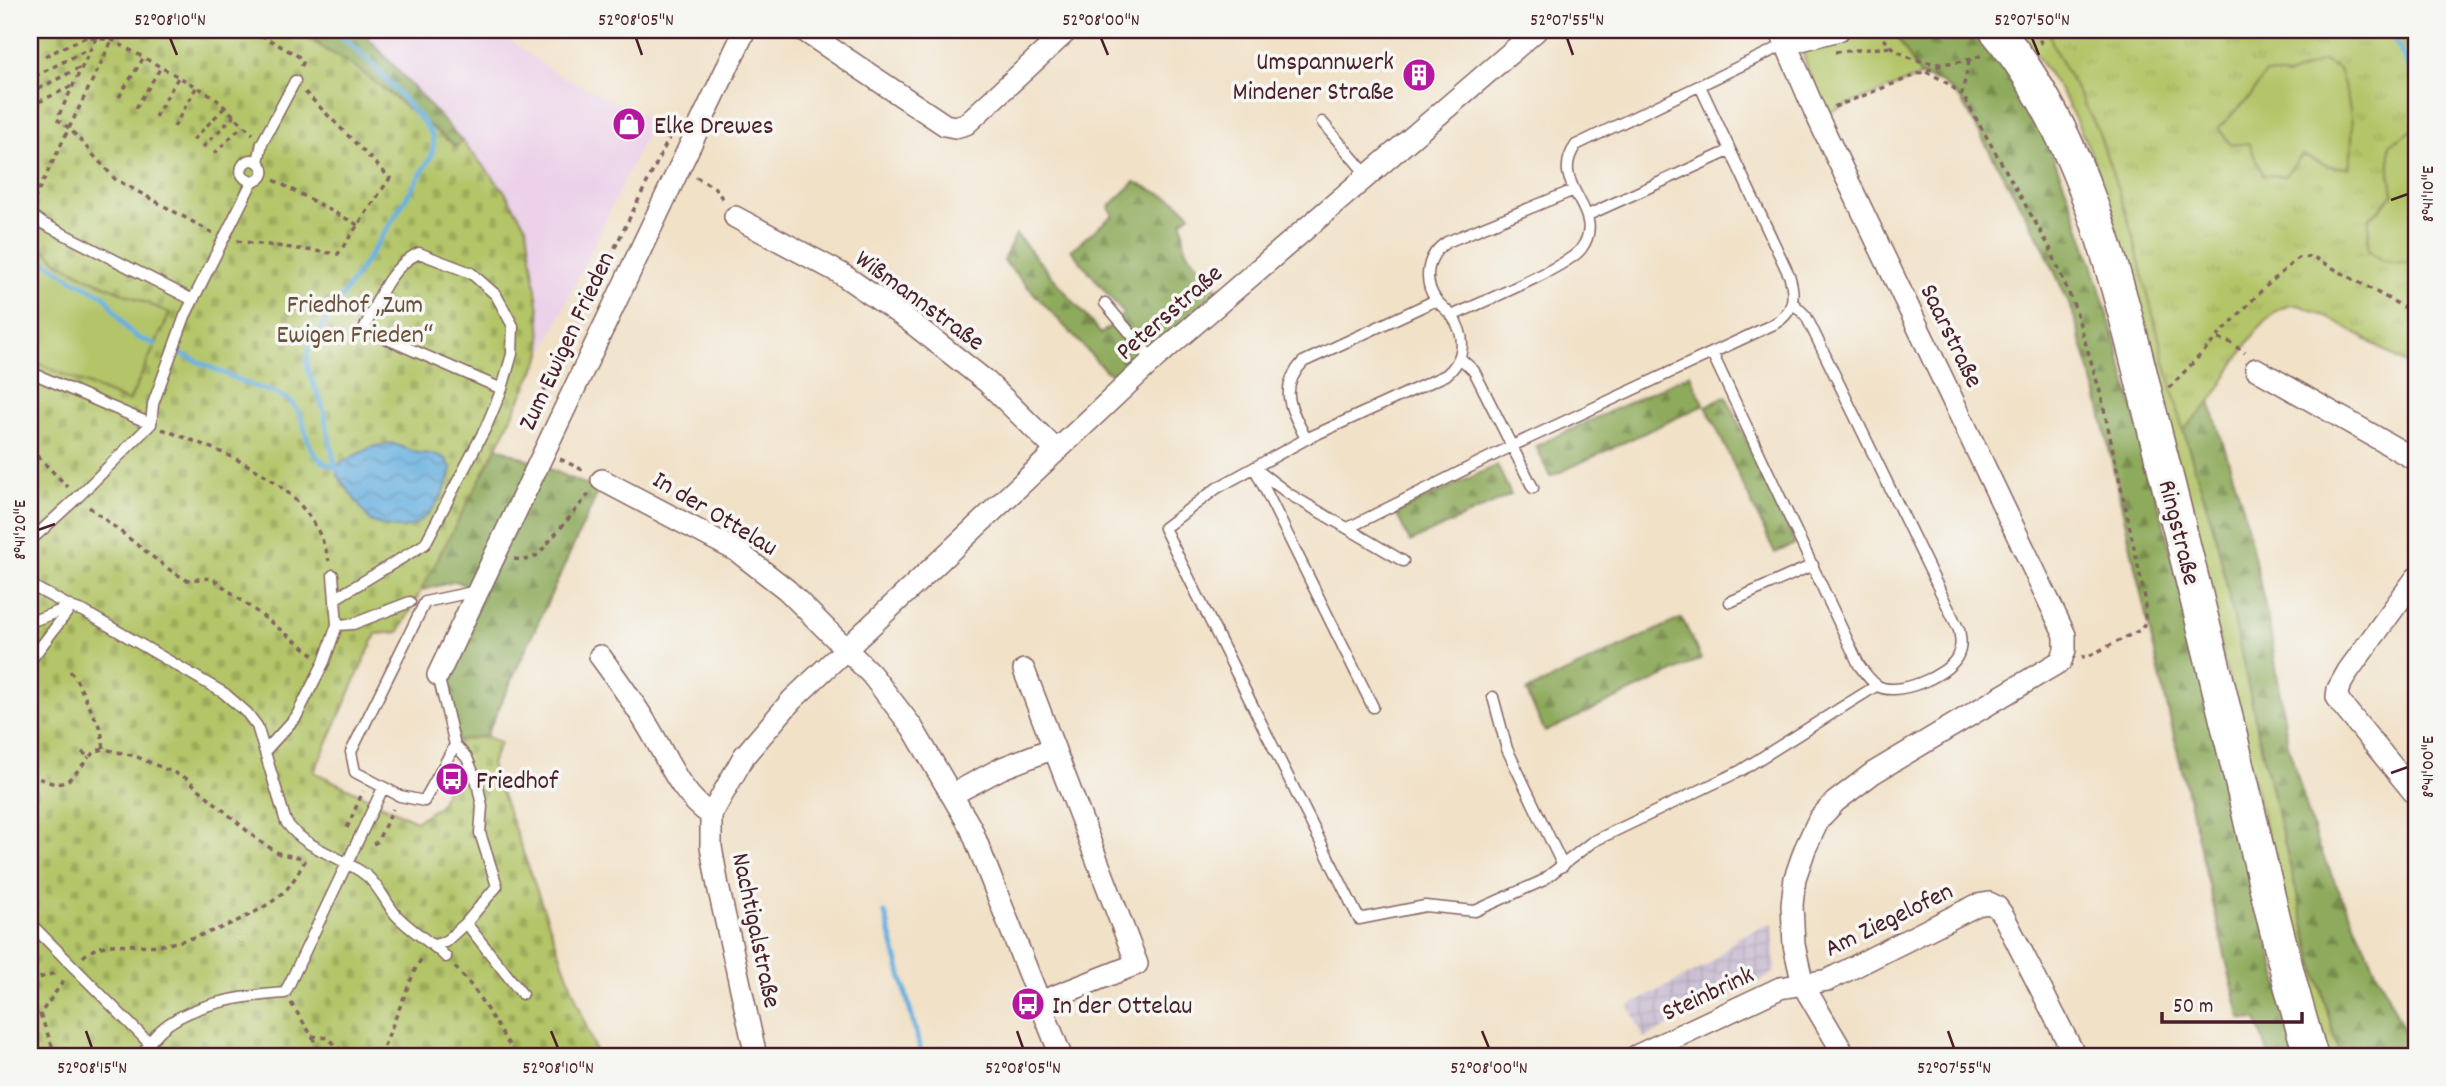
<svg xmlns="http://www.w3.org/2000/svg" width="2446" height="1086" font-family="Dekko,sans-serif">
  <defs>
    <pattern id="industrial-grid" width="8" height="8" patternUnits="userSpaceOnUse" patternTransform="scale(1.75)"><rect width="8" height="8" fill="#cbbfd4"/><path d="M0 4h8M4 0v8" fill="none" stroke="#b0a4b6"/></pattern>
    <pattern id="forest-firs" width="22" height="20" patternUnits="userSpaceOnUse" patternTransform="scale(1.75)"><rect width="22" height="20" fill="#8eaa5c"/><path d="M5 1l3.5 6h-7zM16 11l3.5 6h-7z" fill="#768a4c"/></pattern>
    <pattern id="cemetery-stones" width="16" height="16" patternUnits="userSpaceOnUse" patternTransform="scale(1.75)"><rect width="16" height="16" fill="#b3c568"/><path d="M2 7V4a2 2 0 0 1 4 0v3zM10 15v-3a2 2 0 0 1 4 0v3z" fill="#9ba95a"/></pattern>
    <pattern id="park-tufts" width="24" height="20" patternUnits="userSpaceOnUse" patternTransform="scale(1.75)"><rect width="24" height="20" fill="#b3c568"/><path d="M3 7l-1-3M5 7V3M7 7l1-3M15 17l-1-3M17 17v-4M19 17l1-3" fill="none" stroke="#9ba95a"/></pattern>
    <pattern id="water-waves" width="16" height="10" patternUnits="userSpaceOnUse" patternTransform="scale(1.75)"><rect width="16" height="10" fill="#68b0e0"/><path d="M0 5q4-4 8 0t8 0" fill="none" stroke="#588fb6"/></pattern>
  </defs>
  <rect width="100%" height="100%" fill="#f6f6f2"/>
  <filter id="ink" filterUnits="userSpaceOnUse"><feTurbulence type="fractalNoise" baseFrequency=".0143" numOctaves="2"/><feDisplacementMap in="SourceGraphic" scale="14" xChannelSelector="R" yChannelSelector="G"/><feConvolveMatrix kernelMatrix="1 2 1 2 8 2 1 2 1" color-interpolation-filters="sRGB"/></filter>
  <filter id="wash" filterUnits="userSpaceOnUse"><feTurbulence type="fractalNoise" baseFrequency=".00686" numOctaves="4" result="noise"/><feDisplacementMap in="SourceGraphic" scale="28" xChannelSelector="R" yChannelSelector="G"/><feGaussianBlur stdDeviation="1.57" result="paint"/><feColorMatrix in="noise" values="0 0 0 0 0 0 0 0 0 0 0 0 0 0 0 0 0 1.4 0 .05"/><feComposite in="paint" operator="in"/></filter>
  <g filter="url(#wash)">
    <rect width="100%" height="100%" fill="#f1e1c7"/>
    <path fill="#ecd1e9" d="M361 30H496L557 74 653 120 542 354 539 310 527 228 503 189 450 125Z"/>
    <path fill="url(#industrial-grid)" d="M1772 923 1775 970 1768 977 1644 1038 1629 1006 1708 965 1740 936Z"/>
    <path fill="#b3c568" stroke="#7e724a" stroke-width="2" d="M1796 30H1893L1921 76 1831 112 1823 108 1811 80Z
      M2019 30H2048L2055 50 2098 130 2130 226 2183 430 2216 536 2259 737 2312 957 2340 1056H2326L2305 990 2125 261 2090 150 2065 98Z
      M2323 60 2339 69C2352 107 2356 129 2349 169L2328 166 2303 156 2285 176 2263 175 2249 144 2231 145 2218 128 2250 97 2266 72 2288 76Z
      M2413 130 2416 132V257L2408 263 2382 261 2368 250 2369 218 2379 210 2393 194 2390 173V144Z
      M30 236 58 262 86 277 170 313 129 402 30 360Z"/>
    <path fill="url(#forest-firs)" stroke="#6c6444" stroke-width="2" d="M293 30H361L462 141 457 147 358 69Z
      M1893 30H1973C2029 89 2059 164 2084 240 2112 322 2133 407 2155 491 2205 679 2250 868 2297 1056H2269L2257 1020 2241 1019 2228 968 2142 598 2098 398 2072 310 2043 246 1961 100 1942 83 1921 76Z
      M1135 182 1176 201 1190 214 1182 221 1185 249 1218 289 1120 377 1106 371 1003 260 1016 234 1101 334 1124 314 1071 250 1113 215 1109 207Z
      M1690 374 1704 405 1550 477 1536 446Z
      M1726 396 1795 544 1775 553 1706 406Z
      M2210 402 2243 507 2270 629 2288 744 2314 833 2326 863 2416 1056H2340L2312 957 2259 737 2216 536 2183 430Z
      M497 447 599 490 486 736 457 741 444 678 484 594 456 581 419 591Z
      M1497 465 1511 495 1410 542 1396 513Z
      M1682 618 1701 659 1545 732 1526 691Z"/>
    <path fill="url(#cemetery-stones)" stroke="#7e724a" stroke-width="2" d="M30 30H293L358 69 456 147 462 141 503 189 527 228 539 310 542 354 497 447 399 632 376 634 314 772 416 821 439 806 461 757 457 741 486 736 500 743 491 764 597 1056H30V360L129 402 170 313 86 277 58 261 30 236Z"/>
    <path fill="url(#park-tufts)" stroke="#7e724a" stroke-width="2" fill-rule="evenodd" d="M2048 30H2416V132L2413 130 2390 144V173L2393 194 2379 210 2369 218 2368 250 2382 261 2408 263 2416 257V370C2393 357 2316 305 2294 305 2261 305 2229 379 2209 403 2201 413 2192 421 2183 430L2130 226 2098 130 2055 50ZM2323 61 2339 69C2351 105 2356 131 2349 168L2328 166 2302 155 2285 176 2263 175 2249 143 2231 145 2218 128 2250 97 2266 73 2288 76Z"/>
    <path fill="url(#water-waves)" stroke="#596886" stroke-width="2" d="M391 443 418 453 438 455 446 459 452 469C448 490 427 525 404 528 392 529 381 525 370 521L337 474 340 463 372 447Z"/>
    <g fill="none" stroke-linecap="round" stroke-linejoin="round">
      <path stroke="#68b0e0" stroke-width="5" d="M334 30 373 64 424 123 432 135 434 145 431 157 387 229 310 345C300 373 317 383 323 408 328 429 330 449 337 469
        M2383 30 2396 42 2416 81
        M30 251 70 278 105 296 129 331 138 338 155 344
        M179 353C204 364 228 376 253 386 267 391 281 393 292 403 314 425 296 457 340 469
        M885 913 922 1056"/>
    </g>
  </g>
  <g filter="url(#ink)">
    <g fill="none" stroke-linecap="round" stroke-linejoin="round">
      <defs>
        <path id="lane" d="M1322 122 1367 175
          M258 162 262 143 295 81
          M1574 190 1447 242C1427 254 1422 280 1436 300 1441 306 1447 310 1452 316 1467 337 1465 359 1446 375L1306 439 1217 488 1164 528 1359 919 1425 906 1475 911 1542 881 1592 842 1740 771 1876 686
          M30 214 42 223 193 300
          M1588 215 1729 151
          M1105 303 1153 360
          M1452 316C1477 304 1568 267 1581 249 1610 210 1546 186 1576 145L1786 44
          M1712 353 1859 665C1864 672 1870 681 1878 686 1897 697 1947 676 1957 657 1962 648 1961 640 1959 630L1806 316 1793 303
          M1460 358 1474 371 1533 488
          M30 372 151 424
          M1306 439C1292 410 1277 390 1303 362L1436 300
          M1255 469 1373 707
          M1257 470 1289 494 1403 561
          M1348 528 1512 446 1774 324C1794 313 1796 296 1789 275L1700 86
          M30 541 80 495 151 424 153 404 185 316 252 182C277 176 254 149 243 165 238 173 244 179 252 182
          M30 585 71 607 85 612 224 693 247 713 257 726 286 822C307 851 341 855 367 876 379 886 386 903 396 915 411 931 431 942 446 957
          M336 598 425 544 486 427 502 389 512 354 513 326 496 295 471 273 419 253C389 267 378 300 364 329L502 389
          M1730 602 1813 565
          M30 622 70 607
          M337 625 353 624 410 602
          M30 661 71 607
          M438 675 455 745 467 758 477 782 482 806 480 833 497 886 466 923 522 994
          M1493 697 1507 749 1563 866
          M455 745 424 801 400 796 355 772 351 752 425 602 477 591
          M265 751 296 717 324 662 337 625 333 575
          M30 923 148 1042
          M434 945 445 942 466 923
          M143 1056C161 1006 239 996 285 993L383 788"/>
        <path id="street" d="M803 30 945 125 955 127 966 124 1068 30
          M1780 30 1816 114 2065 635V650L2061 661 1873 773 1835 802 1819 819 1805 849 1795 878 1792 905 1794 945 1803 985 1845 1056
          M1786 44 1839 30
          M735 217 840 273 907 319 987 382 1056 450
          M2256 369 2416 460
          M602 480 737 551 787 590 871 674 912 727 971 828 1061 1056
          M2416 578 2348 671 2338 689 2337 697 2342 705 2416 795
          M600 656C617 679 634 703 649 728 668 760 680 794 711 815
          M1024 670 1137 964 1040 1002
          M438 675 745 30
          M953 794 1002 768 1054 748
          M756 1056 718 886 711 847V815L744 756 792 700 1153 360 1537 30
          M1636 1056 1780 988 1828 980 1977 905 1989 903 1997 907 2004 917 2075 1056"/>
        <path id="primary" d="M1996 30C2089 141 2122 302 2157 440 2187 556 2215 672 2243 788 2264 878 2284 968 2311 1056"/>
      </defs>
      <use href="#lane" stroke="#846362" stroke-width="13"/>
      <use href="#street" stroke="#846362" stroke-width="24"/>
      <use href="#primary" stroke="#846362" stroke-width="36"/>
      <path stroke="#846362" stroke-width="3.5" stroke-dasharray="5 5" stroke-linecap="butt" d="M252 30 298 56 303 63 300 69
        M1878 30C1898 66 1948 70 1982 55
        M2036 30 2043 48
        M2412 30 2416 34
        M96 38 57 119 70 129 115 179 213 233
        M764 39 768 30
        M1835 52 1892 47
        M45 56 86 37 112 40 213 96 253 134
        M1969 61 1962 94 2050 248 2075 308 2101 395 2145 598V622L2142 629 2089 656 2082 657
        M1926 72 1941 79 1962 94
        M35 76 89 49
        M30 93 81 67
        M119 97 144 57
        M30 106 72 86
        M1834 107 1944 64
        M136 108 161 67
        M155 117 179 76
        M174 127 197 86
        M193 140 225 107
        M203 147 234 116
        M214 154 243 125
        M696 177 715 188 724 201
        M274 180 358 225
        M34 200 117 30
        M237 241 338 254 390 178 305 92
        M2218 339 2228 341 2245 353
        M2169 388 2263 289 2298 258 2313 257 2416 314
        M550 397 543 393 676 124
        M162 429C231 455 310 481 329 561
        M30 449 68 487
        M560 459 585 471
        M89 507 167 568 186 580 212 578 314 655
        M514 559 526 560 538 555 589 494
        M70 671 75 677 101 730 104 749
        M82 752 89 757 96 751 104 749 135 756 186 778 259 841 280 854 304 858
        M30 774C64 791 66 785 89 757
        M347 828 363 791
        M373 844 377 842 393 809
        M83 957C103 937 137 948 162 945 196 940 262 915 286 890 294 881 300 869 307 858
        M455 967 474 989 516 1056
        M30 981 58 972
        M291 1003 312 1036 321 1056
        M312 1036 328 1038 347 1056
        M56 1056 40 1014 65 979
        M380 1056 417 965 424 956"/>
      <use href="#lane" stroke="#fff" stroke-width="10"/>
      <use href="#street" stroke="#fff" stroke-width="21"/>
      <use href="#primary" stroke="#fff" stroke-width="33"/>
    </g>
  </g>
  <path fill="none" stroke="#4a1f2b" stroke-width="2.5" d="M170 38 177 55M636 38 642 55M1101 38 1108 55M1567 38 1573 55M2032 38 2039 55M2391 200 2408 194M38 530 55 524M2391 773 2408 767M86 1031 92 1048M551 1031 558 1048M1017 1031 1023 1048M1482 1031 1489 1048M1948 1031 1954 1048"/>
  <defs>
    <symbol id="building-disc" viewBox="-11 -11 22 22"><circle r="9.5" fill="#b5179e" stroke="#f6f6f2"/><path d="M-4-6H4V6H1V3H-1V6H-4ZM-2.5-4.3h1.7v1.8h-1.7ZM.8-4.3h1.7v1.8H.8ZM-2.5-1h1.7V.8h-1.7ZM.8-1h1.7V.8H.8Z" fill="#fff"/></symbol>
    <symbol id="shop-disc" viewBox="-11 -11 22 22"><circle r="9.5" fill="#b5179e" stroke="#f6f6f2"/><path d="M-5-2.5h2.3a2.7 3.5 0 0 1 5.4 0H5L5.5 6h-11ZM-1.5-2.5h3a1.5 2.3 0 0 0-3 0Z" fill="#fff"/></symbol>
    <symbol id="bus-disc" viewBox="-11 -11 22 22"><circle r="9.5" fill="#b5179e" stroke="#f6f6f2"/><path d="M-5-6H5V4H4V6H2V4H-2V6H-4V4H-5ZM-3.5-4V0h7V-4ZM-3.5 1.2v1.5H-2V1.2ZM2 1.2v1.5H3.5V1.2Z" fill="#fff"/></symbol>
  </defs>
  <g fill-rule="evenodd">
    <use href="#building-disc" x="1400" y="56" width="38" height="38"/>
    <use href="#shop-disc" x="610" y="105" width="38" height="38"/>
    <use href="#bus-disc" x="433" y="760" width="38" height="38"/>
    <use href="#bus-disc" x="1009" y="985" width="38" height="38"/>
  </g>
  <g text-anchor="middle" stroke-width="7" stroke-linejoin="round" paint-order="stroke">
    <g font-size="26" fill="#4a1f2b" stroke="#f6f6f2" text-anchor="start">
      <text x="1394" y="69" text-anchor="end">Umspannwerk<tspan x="1394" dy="30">Mindener Straße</tspan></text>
      <text x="654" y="133">Elke Drewes</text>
      <text x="476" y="788">Friedhof</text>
      <text x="1052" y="1013">In der Ottelau</text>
    </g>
    <g font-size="26" fill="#4a1f2b" stroke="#f6f6f2">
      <text transform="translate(921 299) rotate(36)" y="9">Wißmannstraße</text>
      <text transform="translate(1168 311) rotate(-41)" y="9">Petersstraße</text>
      <text transform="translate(1953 335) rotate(64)" y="9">Saarstraße</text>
      <text transform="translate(565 340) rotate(-65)" y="9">Zum Ewigen Frieden</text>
      <text transform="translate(716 512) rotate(31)" y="9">In der Ottelau</text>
      <text transform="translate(2181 532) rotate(76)" y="9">Ringstraße</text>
      <text transform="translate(1888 918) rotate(-26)" y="9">Am Ziegelofen</text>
      <text transform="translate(758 930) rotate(78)" y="9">Nachtigalstraße</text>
      <text transform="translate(1707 992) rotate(-25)" y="9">Steinbrink</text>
    </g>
    <g font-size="26" fill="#6a513d" stroke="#f6f6f2">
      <text x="355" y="312">Friedhof „Zum<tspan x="355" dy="30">Ewigen Frieden“</tspan></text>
    </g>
  </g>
  <rect width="2446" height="1086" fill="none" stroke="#f6f6f2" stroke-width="77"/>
  <path d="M2162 1012v10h140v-10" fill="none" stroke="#4a1f2b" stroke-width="3.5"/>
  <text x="2173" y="1012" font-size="21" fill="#4a1f2b" stroke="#f6f6f2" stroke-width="5" paint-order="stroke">50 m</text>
  <rect x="38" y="38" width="2370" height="1010" fill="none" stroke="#4a1f2b" stroke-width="2.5"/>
  <g font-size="18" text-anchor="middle" fill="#4a1f2b">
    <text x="170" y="25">52°08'10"N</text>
    <text x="636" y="25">52°08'05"N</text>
    <text x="1101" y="25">52°08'00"N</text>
    <text x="1567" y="25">52°07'55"N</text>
    <text x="2032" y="25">52°07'50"N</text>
    <text transform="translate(2427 194) rotate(-90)" y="6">8°41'10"E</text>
    <text transform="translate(19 530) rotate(-90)" y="6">8°41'20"E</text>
    <text transform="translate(2427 767) rotate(-90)" y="6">8°41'00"E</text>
    <text x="92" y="1073">52°08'15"N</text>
    <text x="558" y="1073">52°08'10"N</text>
    <text x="1023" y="1073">52°08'05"N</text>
    <text x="1489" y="1073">52°08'00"N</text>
    <text x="1954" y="1073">52°07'55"N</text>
  </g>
</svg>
